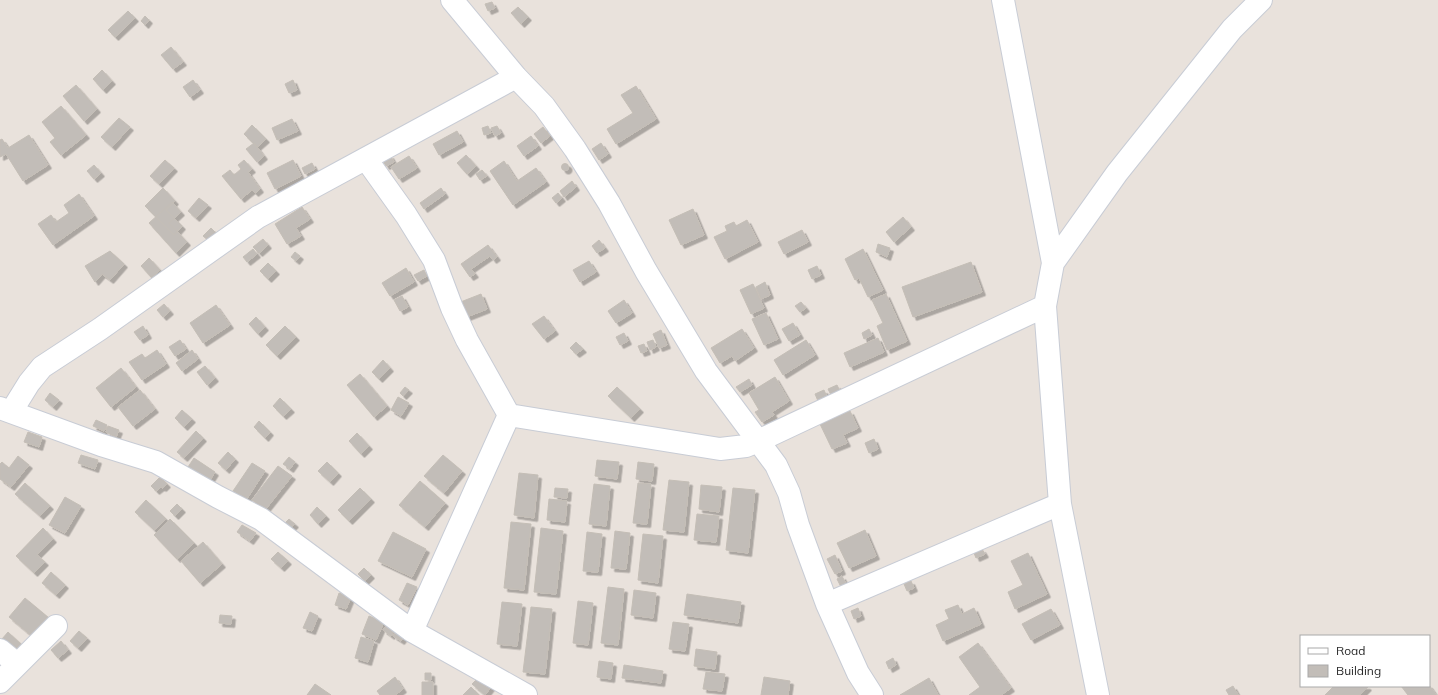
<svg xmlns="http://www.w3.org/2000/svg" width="1438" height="695" font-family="Mulish,sans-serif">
  <defs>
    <filter id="shadow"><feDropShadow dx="3.5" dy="3.5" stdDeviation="0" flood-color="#0004"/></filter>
  </defs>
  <rect width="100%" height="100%" fill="#e9e2dc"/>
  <path fill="#c2bdb8" stroke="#c4beb6" filter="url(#shadow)" d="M492 2 495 8 488 11 485 4Z
    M518 7 528 17 521 24 511 13Z
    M128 11 135 18 115 37 108 30Z
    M145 16 149 20 145 25 141 21Z
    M171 47 183 62 173 69 161 55Z
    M102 70 112 81 103 90 93 79Z
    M193 80 200 90 190 97 183 87Z
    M293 80 297 90 289 93 285 84Z
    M76 85 97 109 84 121 63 96Z
    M636 86 656 119 616 144 607 129 633 113 621 95Z
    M61 106 86 135 61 155 50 142 55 138 42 122Z
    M119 118 130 127 112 147 101 137Z
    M292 119 298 131 277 140 272 128Z
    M252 125 266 139 257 147 244 134Z
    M488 126 491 133 484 135 482 128Z
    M497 126 501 133 495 136 491 128Z
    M543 127 550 136 541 143 534 134Z
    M457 131 463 142 439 155 433 144Z
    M29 135 48 165 23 181 6 154 0 157V140L2 139 8 148Z
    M531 136 538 146 524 156 517 146Z
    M254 143 264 156 257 162 246 149Z
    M601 143 608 154 599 160 592 149Z
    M390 155 394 162 386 166 382 159Z
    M466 155 476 166 467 174 457 163Z
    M409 156 417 168 399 179 391 167Z
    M165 160 174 168 159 184 150 176Z
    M244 160 252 169 248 172 260 189 255 193 252 190 241 199 222 176 230 170 234 175 241 169 238 165Z
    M293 160 301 176 275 189 267 173Z
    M504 161 517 181 536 168 546 182 513 205 490 171Z
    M312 163 315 169 305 174 302 168Z
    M561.5 167a3.5 3.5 0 1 1 7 0a3.5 3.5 0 1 1-7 0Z
    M94 165 101 173 94 179 87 171Z
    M482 170 487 176 480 180 476 174Z
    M572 181 576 187 564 197 560 191Z
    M163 188 175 201 166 210 182 226 174 235 145 206Z
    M441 188 445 194 424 209 420 203Z
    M558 193 562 198 556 203 552 198Z
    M79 194 94 216 53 245 38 224 51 215 56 222 69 213 64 205Z
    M199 198 208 205 196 218 188 211Z
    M172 202 181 212 169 223 187 242 176 253 149 223Z
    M302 207 310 219 296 228 301 236 287 244 275 224Z
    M693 209 704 235 681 245 669 220Z
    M903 217 911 227 894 242 886 232Z
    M747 220 758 242 725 259 714 237 727 231 725 226 734 222 736 226Z
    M211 228 218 235 210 242 203 236Z
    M802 230 808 242 784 254 778 242Z
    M263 239 268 245 259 253 253 247Z
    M599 240 605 248 597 253 592 246Z
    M878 244 890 248 887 257 876 252Z
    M488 245 497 257 493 260 490 256 471 269 475 274 470 277 461 264Z
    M253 249 257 254 247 262 243 257Z
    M863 249 883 290 868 297 859 278 855 280 845 259Z
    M110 251 124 264 110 280 102 274 95 282 85 266Z
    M295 252 300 256 296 261 291 257Z
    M149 258 160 270 152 278 141 266Z
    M589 261 596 272 580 282 573 270Z
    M971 262 982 292 913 317 902 287Z
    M268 263 276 271 268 279 260 271Z
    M817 266 821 275 812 279 808 270Z
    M406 268 414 282 390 296 382 283Z
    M424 270 427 276 418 281 414 275Z
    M765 282 770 295 761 299 756 287Z
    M753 284 764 308 751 314 740 290Z
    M481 294 487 309 464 318 458 303Z
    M886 294 907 341 887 350 877 326 883 323 872 300Z
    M402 296 408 307 400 311 394 300Z
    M624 300 632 313 616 323 608 311Z
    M801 302 806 308 800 312 795 306Z
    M164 304 170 311 163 317 157 310Z
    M216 305 230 325 203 343 190 323Z
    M766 313 778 339 764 345 752 319Z
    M544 316 555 331 544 339 532 324Z
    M256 317 265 327 258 334 249 324Z
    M793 323 800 335 789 341 782 329Z
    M143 326 148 335 140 340 134 332Z
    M285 326 296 337 277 356 266 345Z
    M742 329 754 348 735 361 732 356 720 363 711 348Z
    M869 329 872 335 864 339 862 333Z
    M661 330 667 345 659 348 653 334Z
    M624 333 628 341 620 345 616 337Z
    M878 338 884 352 850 367 844 353Z
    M180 340 186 349 175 356 169 347Z
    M653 340 656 347 650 350 647 342Z
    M806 340 815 355 783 375 774 360Z
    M576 342 583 349 576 354 570 348Z
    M644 344 647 351 641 353 638 346Z
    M157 350 166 364 142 380 129 362 142 354 145 358Z
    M192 350 198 359 182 371 176 363Z
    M383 360 390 368 379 379 372 372Z
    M205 366 215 378 207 385 197 372Z
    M121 368 136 387 111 407 96 388Z
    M360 374 387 406 374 417 347 385Z
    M775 377 789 401 772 412 774 415 762 422 755 412 759 410 749 393Z
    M749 379 752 385 740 392 736 387Z
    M837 385 840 391 831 395 828 389Z
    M405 387 409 390 403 396 400 393Z
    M617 387 640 409 631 418 608 396Z
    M140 390 155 409 133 426 118 407Z
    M824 390 827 397 818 401 815 394Z
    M50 393 59 400 53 407 45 400Z
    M398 397 409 403 401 416 391 410Z
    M280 398 291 409 283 416 273 406Z
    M182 410 192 419 184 427 175 418Z
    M850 411 858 428 843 435 847 443 832 449 820 424Z
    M96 420 107 425 104 431 93 426Z
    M259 421 270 432 265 438 254 427Z
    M108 426 119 430 116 437 106 432Z
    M196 431 203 438 184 458 177 452Z
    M28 432 42 437 39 447 24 442Z
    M357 433 369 446 361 454 349 441Z
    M874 439 878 449 869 453 865 443Z
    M228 452 235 459 226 470 218 463Z
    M81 455 98 460 95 469 78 463Z
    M443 455 462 471 444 493 424 476Z
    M18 456 29 465 11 487 0 479V464L2 462 9 468Z
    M289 457 295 462 290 469 283 464Z
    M194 458 215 472 210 480 188 467Z
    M597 460 619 462 617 479 595 476Z
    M327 462 338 473 330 482 318 471Z
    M638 462 654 464 652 481 636 479Z
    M252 463 265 471 246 500 233 491Z
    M278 466 292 476 265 510 252 500Z
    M519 473 538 475 534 518 514 515Z
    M160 477 167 484 163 488 161 487 156 491 151 486Z
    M669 480 689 482 684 532 663 530Z
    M420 481 445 503 425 527 399 505Z
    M25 483 50 506 40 516 15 494Z
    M638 483 651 484 647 524 633 523Z
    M594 484 610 486 606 526 589 524Z
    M701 485 722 487 719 512 699 509Z
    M360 488 371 499 349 521 338 510Z
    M555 488 568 489 567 498 554 497Z
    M733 488 755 490 748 553 726 550Z
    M65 497 81 506 65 533 49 525Z
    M549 499 567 501 565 522 547 520Z
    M146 500 166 519 154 530 135 512Z
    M177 504 182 509 175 516 170 511Z
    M317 507 326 516 318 524 310 515Z
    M697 514 719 516 716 542 694 540Z
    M170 519 194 543 177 559 154 535Z
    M289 519 295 524 290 529 284 524Z
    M511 522 531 524 524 590 504 588Z
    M242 525 256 533 250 541 237 532Z
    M43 528 53 539 37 555 45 562 34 573 16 556Z
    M541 528 563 531 556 594 534 592Z
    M865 530 876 556 849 568 837 543Z
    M615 531 630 533 626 569 611 568Z
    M393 532 426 549 412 577 378 561Z
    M587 532 602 534 598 572 583 571Z
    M643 534 663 536 658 583 638 580Z
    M203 542 222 564 200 583 181 561Z
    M982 549 985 554 976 558 974 553Z
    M278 552 288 561 281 568 271 559Z
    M1028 553 1047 594 1015 609 1008 592 1023 585 1011 561Z
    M835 555 842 571 835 574 827 559Z
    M364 568 371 575 365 581 358 574Z
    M51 572 65 585 56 595 42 583Z
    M842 576 846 584 841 587 837 579Z
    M911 581 914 588 907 591 904 584Z
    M407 583 417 587 408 605 399 600Z
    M608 587 624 589 618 645 601 643Z
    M634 590 656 593 653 618 631 615Z
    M339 593 351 597 346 609 335 605Z
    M687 594 741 602 738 623 684 615Z
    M25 598 49 618 33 637 9 617Z
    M578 601 593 603 588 645 573 643Z
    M502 602 522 604 517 646 497 644Z
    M958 605 962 614 974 608 981 624 943 641 936 625 949 619 945 610Z
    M531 607 552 609 545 674 523 672Z
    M858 608 861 616 854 619 851 611Z
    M1051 609 1060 625 1031 640 1022 624Z
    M310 612 318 616 312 631 303 628Z
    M220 615 232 616 231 624 219 623Z
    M369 616 384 622 376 640 362 634Z
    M673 622 689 624 685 651 669 649Z
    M388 623 396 628 391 636 383 630Z
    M398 629 406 634 401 641 393 636Z
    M79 631 87 638 78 648 70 641Z
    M8 632 22 645 16 652 2 639Z
    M361 637 374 641 368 662 355 658Z
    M61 641 68 650 58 658 51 650Z
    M978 643 1011 688 1001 695H969L980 687 959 657Z
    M696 649 717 652 715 669 694 666Z
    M893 658 896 665 889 669 886 662Z
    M599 661 613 663 611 679 597 677Z
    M624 665 663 671 661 683 622 678Z
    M706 672 725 674 722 691 703 689Z
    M425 673H431V680H425Z
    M395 677 403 689 395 695H380L377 691Z
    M479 677 491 687 485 695 472 684Z
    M764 677 790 681 788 695H761Z
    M929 678 938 695H900Z
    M422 682H433V695H422Z
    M315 684 331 695H307Z
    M1429 685 1436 695H1408L1401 686Z
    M1233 686 1238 695H1229L1226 690Z
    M1334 686H1367L1368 687 1360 695H1325Z
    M471 687 479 695H463Z"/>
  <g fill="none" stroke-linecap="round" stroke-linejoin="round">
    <defs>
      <path id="minor" d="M452 0 516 77 544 106 575 149 609 203 646 271 706 371 776 465 789 493 798 525 827 604 858 673 872 695
        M1003 0 1053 263
        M366 159 406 215 434 260 452 308 467 340 509 415
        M1045 306 1053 263 1117 173 1232 29 1261 0
        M0 408 101 445 156 462 218 497 261 519 412 631 526 695
        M11 412 29 383 42 367 100 329 258 217 516 77
        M509 415 720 449 746 446 758 441 1045 306 1060 504 1098 695
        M827 604 1060 504
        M412 631 509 415
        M0 650 17 664
        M0 682 56 626"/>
    </defs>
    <use href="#minor" stroke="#c8ccd5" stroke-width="24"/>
    <use href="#minor" stroke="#fff" stroke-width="22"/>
  </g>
  <rect x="1300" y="635" width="130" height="52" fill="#ffffff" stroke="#a9a9a9"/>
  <rect x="1308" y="648" width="20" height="6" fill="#ffffff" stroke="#a9a9a9"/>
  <text x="1336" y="655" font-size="12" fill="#292929">Road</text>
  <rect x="1308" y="665" width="20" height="12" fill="#c2bdb8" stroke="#a9a9a9"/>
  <text x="1336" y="675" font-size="12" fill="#292929">Building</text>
</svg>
